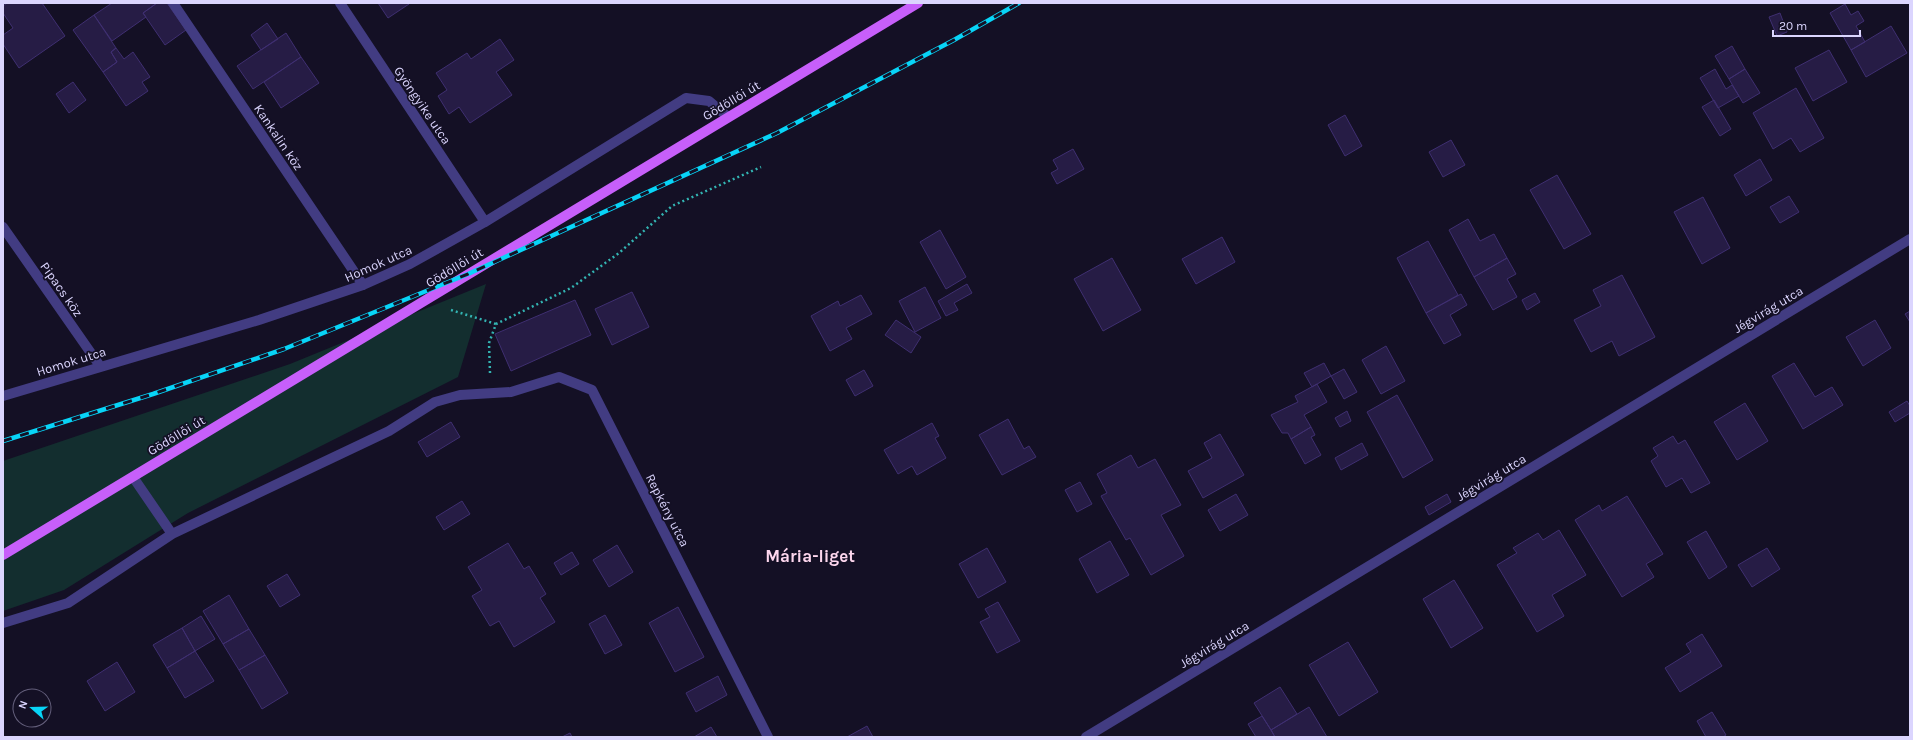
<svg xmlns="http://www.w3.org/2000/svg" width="1913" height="740" font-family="Karla,sans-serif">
  <rect width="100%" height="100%" fill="#141025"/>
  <path fill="#132e2f" d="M486 284 458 377 188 513 64 590 3 611V461L290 364Z"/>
  <path fill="#261c45" stroke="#3f2f71" d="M7 3H42L65 36 19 68 3 44V35L13 28 3 13V6Z
    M112 3H157L143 13 146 17 112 41 94 15Z
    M157 3H167L186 30 165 45 143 13Z
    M378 3H409V4L388 18Z
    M1845 4 1851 15 1858 11 1864 21 1856 26 1865 42 1851 50 1830 13Z
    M1780 13 1787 32 1777 36 1769 17Z
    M94 15 116 48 111 52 117 62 103 72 73 30Z
    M267 23 278 39 261 50 251 35Z
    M1891 26 1907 53 1866 77 1851 50Z
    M286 33 301 57 253 89 237 66Z
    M500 39 514 60 496 72 512 95 470 123 459 107 449 114 438 96 447 90 436 73 467 53 471 59Z
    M1732 46 1745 69 1729 79 1715 56Z
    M116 48 124 59 133 52 150 77 142 82 148 91 126 106 103 72 117 62 111 52Z
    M1829 50 1847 82 1813 101 1795 68Z
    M301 57 319 83 281 108 264 82Z
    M1715 69 1726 89 1732 85 1739 96 1718 108 1700 78Z
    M1745 69 1760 93 1743 103 1729 79Z
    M73 82 86 100 69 113 56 94Z
    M1796 88 1824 138 1800 152 1791 138 1773 149 1753 113Z
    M1714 100 1731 129 1720 136 1702 107Z
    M1345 115 1362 146 1345 156 1328 125Z
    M1451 140 1465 165 1443 177 1429 152Z
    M1073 149 1084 169 1057 184 1051 173 1058 169 1053 160Z
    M1760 159 1772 180 1746 196 1734 175Z
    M1557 175 1591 234 1564 249 1530 190Z
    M1789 196 1799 212 1780 223 1770 207Z
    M1703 197 1730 248 1702 264 1674 212Z
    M1468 219 1480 241 1494 234 1507 258 1474 277 1449 230Z
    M940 230 966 277 946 289 920 242Z
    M1222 237 1235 262 1196 284 1182 259Z
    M1428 241 1458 295 1426 313 1397 258Z
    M1112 258 1141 310 1103 331 1074 279Z
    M1507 258 1516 274 1507 279 1517 297 1493 310 1474 277Z
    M1622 275 1655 337 1619 356 1612 341 1591 352 1574 320 1601 306 1593 290Z
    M967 284 972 293 954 303 958 310 946 316 938 301Z
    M925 287 941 318 915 332 899 301Z
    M632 292 649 327 612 345 595 309Z
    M1535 293 1540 302 1527 310 1522 300Z
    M1461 294 1467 305 1450 315 1461 335 1444 344 1426 313Z
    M861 295 872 314 846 328 852 339 830 351 811 316 838 301 840 306Z
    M575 300 591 335 511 371 495 334Z
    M1910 311V322L1905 314Z
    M896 320 921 337 911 353 885 335Z
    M1875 320 1891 348 1863 366 1846 337Z
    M1386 346 1405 381 1381 394 1362 360Z
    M1324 363 1331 376 1312 387 1304 373Z
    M1794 363 1815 397 1832 387 1843 405 1803 429 1772 376Z
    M1344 369 1357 392 1344 399 1331 376Z
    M864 370 873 386 855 396 846 380Z
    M1317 384 1327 402 1304 415 1311 427 1291 439 1288 433H1282L1271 415 1298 402 1295 396Z
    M1397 395 1433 460 1403 478 1367 412Z
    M1907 401 1910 406V413L1895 422 1889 412Z
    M1745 403 1768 441 1737 460 1714 422Z
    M1347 411 1351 421 1340 427 1335 418Z
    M1008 419 1024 449 1029 446 1036 457 1002 475 979 435Z
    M451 422 460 437 427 457 418 442Z
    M932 423 939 436 935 438 946 458 917 475 912 466 898 474 884 450Z
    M1311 427 1315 435 1311 437 1321 455 1305 464 1291 439Z
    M1220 434 1244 475 1203 498 1188 471 1212 458 1204 443Z
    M1673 436 1678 444 1685 440 1710 483 1691 493 1682 478 1666 487 1651 461 1658 456 1653 448Z
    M1362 443 1368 455 1341 470 1335 458Z
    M1131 455 1138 468 1155 459 1181 505 1161 515 1184 556 1151 575 1130 538 1126 540 1101 496 1107 493 1097 474Z
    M1080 482 1092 504 1077 512 1065 490Z
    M1236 494 1248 515 1220 531 1208 510Z
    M1447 494 1451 502 1429 515 1425 507Z
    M1627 496 1663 554 1646 564 1654 577 1622 597 1575 520 1599 505 1602 511Z
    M462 501 470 514 444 530 436 517Z
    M1559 530 1586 575 1552 595 1564 616 1537 632 1497 565 1517 553 1513 548 1538 533 1543 540Z
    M1706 531 1727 567 1709 579 1687 542Z
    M1110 541 1129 575 1097 593 1079 559Z
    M508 543 524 569 529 566 546 594 540 598 555 622 514 647 499 621 490 626 472 596 482 590 468 567Z
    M617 545 633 572 609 587 593 560Z
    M987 548 1006 582 978 598 959 564Z
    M1767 548 1780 569 1752 587 1738 565Z
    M572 552 579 564 561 575 554 563Z
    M287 574 300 595 280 607 267 586Z
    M1454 580 1483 628 1451 648 1423 599Z
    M229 595 249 629 223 644 203 611Z
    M998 602 1020 641 997 653 980 622 990 617 985 609Z
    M678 607 704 657 675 672 649 623Z
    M605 615 622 645 605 654 589 624Z
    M201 616 215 639 195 651 182 628Z
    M182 628 195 651 167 668 153 645Z
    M249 629 265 655 239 670 223 644Z
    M1702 634 1722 666 1680 692 1665 668 1691 652 1686 644Z
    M1348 642 1378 692 1339 716 1309 665Z
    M195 651 214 681 185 698 167 668Z
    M265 655 288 693 262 709 239 670Z
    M117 662 135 692 105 711 87 681Z
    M718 676 727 695 696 712 686 693Z
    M1280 687 1297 714 1271 730 1254 703Z
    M1309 707 1327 737H1275L1271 730Z
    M1712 712 1726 735 1723 737H1706L1697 721Z
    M1262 716 1271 730 1275 737H1256L1248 724Z
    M867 726 873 737H847Z
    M711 727 717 737H694Z
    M570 733 572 737H562Z"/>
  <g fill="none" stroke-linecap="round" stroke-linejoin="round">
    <path stroke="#33b4b2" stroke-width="2.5" stroke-dasharray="2 3" stroke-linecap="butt" d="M451 310 496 324
      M490 373 489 343 496 324 571 288 619 253 672 206 761 167"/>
    <path stroke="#423c82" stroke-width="10" d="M173 3 363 285
      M340 3 485 222
      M3 227 100 366
      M3 396 259 320 363 285 410 264 485 222 686 98 709 101 728 117
      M133 477 172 534
      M3 623 68 603 172 534 389 431 435 402 460 395 511 392 559 377 592 390 768 737
      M1086 737 1910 239"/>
    <path stroke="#c75ffa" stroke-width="10" d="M3 555 918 3"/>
    <defs>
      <path id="rail" d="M3 441 153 394 284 349 468 274 777 133 954 40 1019 3"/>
    </defs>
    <use href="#rail" stroke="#08d4f7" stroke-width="4.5"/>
    <use href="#rail" stroke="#141025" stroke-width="3" stroke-dasharray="9" stroke-linecap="butt"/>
  </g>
  <g text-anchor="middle" stroke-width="3.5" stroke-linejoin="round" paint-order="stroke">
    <g font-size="13" fill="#dbd5fe" stroke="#141025">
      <text transform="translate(731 100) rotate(-31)" y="5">Gödöllői út</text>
      <text transform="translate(423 105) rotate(56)" y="5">Gyöngyike utca</text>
      <text transform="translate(279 137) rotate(56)" y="5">Kankalin köz</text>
      <text transform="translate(378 263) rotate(-24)" y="5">Homok utca</text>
      <text transform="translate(454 267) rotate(-31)" y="5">Gödöllői út</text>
      <text transform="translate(62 289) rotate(55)" y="5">Pipacs köz</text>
      <text transform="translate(1768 309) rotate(-31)" y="5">Jégvirág utca</text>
      <text transform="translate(71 361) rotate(-17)" y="5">Homok utca</text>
      <text transform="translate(176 435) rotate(-31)" y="5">Gödöllői út</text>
      <text transform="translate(1491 477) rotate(-31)" y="5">Jégvirág utca</text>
      <text transform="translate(668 510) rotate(63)" y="5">Repkény utca</text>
      <text transform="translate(1214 644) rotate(-31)" y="5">Jégvirág utca</text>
    </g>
    <g font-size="17" font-weight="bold" fill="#fed7ee" stroke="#141025">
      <text x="810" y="562">Mária-liget</text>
    </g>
  </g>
  <rect width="1913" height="740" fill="none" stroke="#dbd5fe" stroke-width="8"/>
  <g transform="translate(32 708) rotate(290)"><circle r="19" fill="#141025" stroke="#645f7c"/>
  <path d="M0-3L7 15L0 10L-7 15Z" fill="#08d4f7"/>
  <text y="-6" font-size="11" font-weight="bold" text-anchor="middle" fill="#dbd5fe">N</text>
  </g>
  <path d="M1773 30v6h87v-6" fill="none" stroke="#dbd5fe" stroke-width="2"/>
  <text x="1779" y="30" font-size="12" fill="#dbd5fe" stroke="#141025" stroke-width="3" paint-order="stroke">20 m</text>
</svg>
